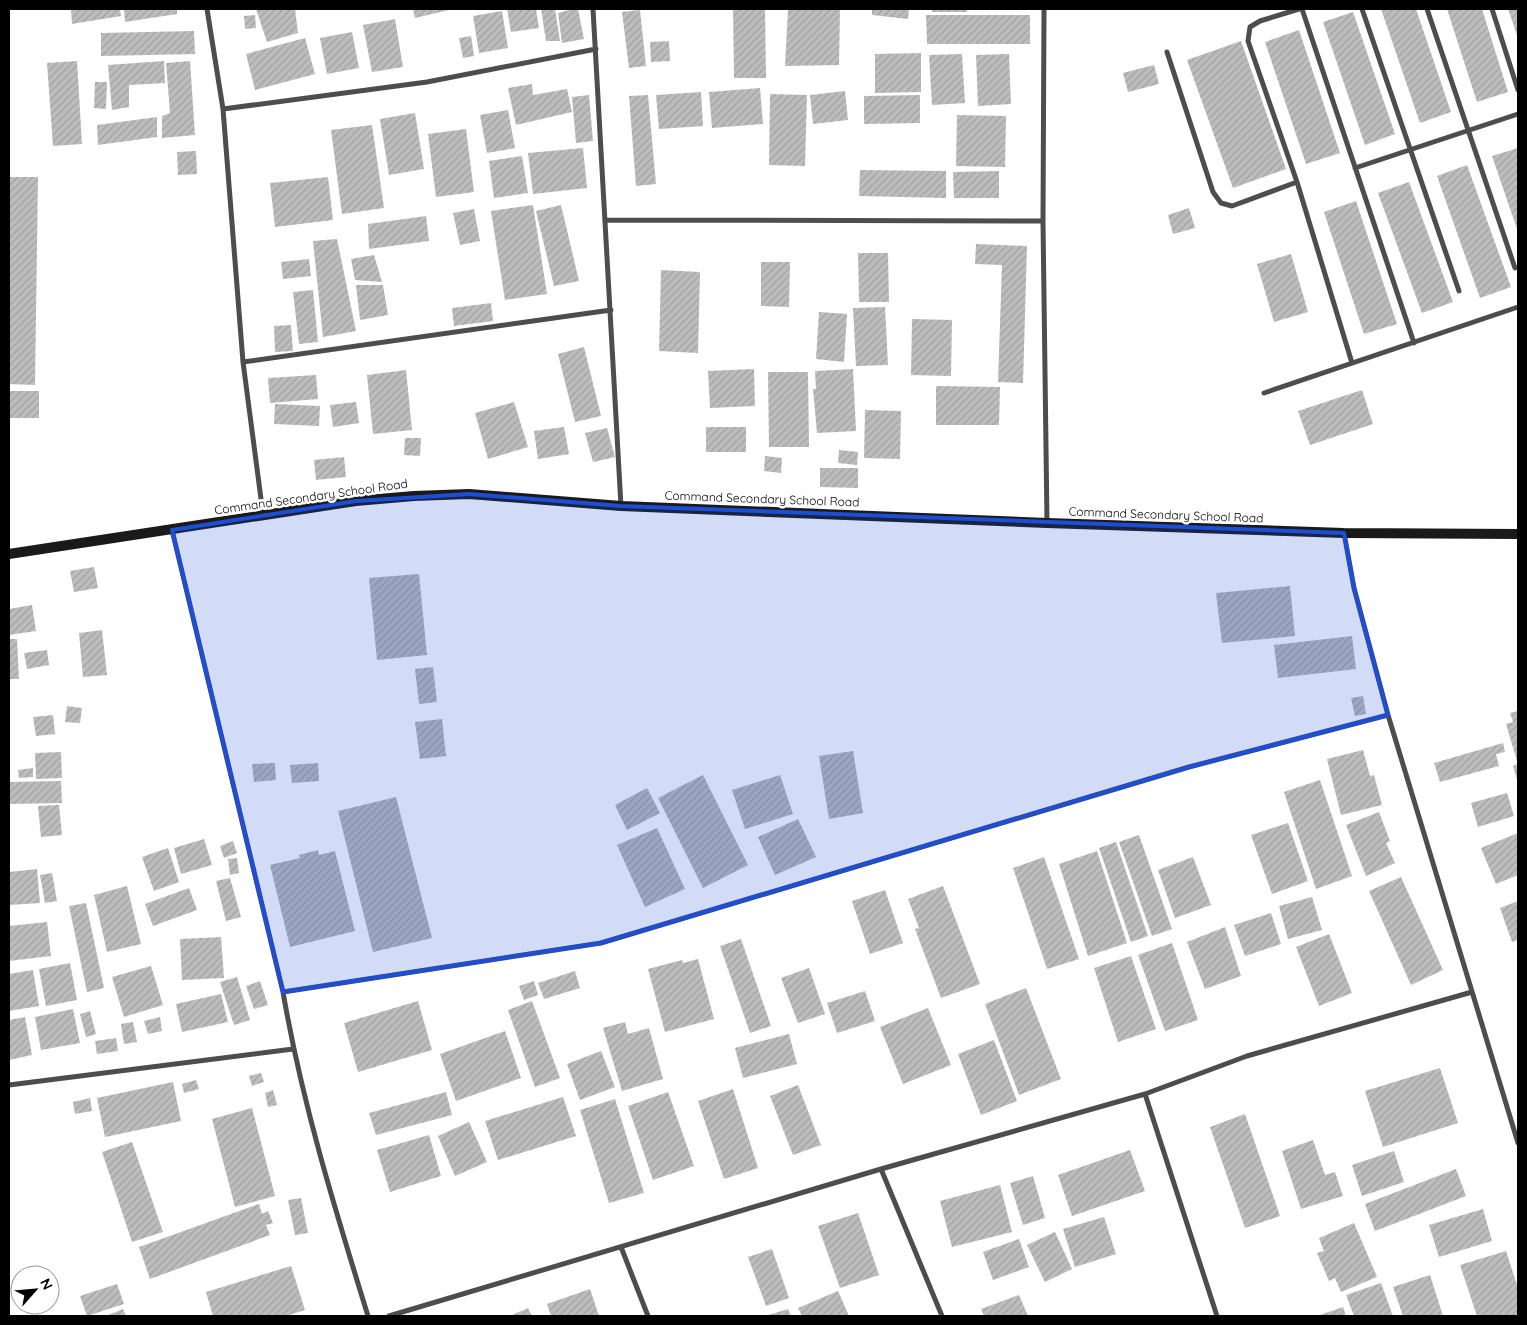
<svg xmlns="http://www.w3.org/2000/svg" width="1527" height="1325" font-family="Quicksand,sans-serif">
  <defs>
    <pattern id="building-hatch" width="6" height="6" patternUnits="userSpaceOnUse" patternTransform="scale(1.25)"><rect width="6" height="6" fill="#bdbdbd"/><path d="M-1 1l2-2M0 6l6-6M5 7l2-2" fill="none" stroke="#a1a1a1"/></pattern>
  </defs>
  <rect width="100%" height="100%" fill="#fff"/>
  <path fill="url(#building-hatch)" d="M71 9H120L121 16 72 24Z
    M124 9H177V14L125 22Z
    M256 9H295L298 33 267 42Z
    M413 9H453L415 18Z
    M507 9H536L539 28 511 32Z
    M541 9H555L560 41H546Z
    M573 9H578L584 39 562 43 558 13Z
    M788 9H840L839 65 785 66Z
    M872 9H909L908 19 872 15Z
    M932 9H967V12H932Z
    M1381 9H1416L1451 112 1420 123Z
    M1447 9H1482L1508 92 1477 102Z
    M1508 9H1518V38Z
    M640 10 646 66 629 68 622 12Z
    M733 10H765L766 78H734Z
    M502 11 508 48 479 53 473 16Z
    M1353 12 1395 134 1365 145 1323 22Z
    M255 15 256 28 245 29 244 16Z
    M926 15H1030V44H927Z
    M395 19 403 67 372 72 363 25Z
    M1299 30 1340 153 1306 164 1265 42Z
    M194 31 195 54 101 56V33Z
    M352 32 359 68 327 74 320 38Z
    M471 36 474 56 463 58 459 38Z
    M305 38 315 74 255 90 246 54Z
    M669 41 670 61 651 62 650 42Z
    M1241 41 1286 169 1233 188 1187 60Z
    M921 53V92L875 93V54Z
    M962 54 965 103 932 105 929 55Z
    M1009 54 1011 104 978 106 976 55Z
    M77 61 82 144 53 146 47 63Z
    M164 61 165 83 129 85V107L112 110 108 65Z
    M190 61 195 135 162 138V116L170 113 166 63Z
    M1154 65 1159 84 1128 92 1123 73Z
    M95 82H107L106 109 94 108Z
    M532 84 533 95 567 89 572 112 516 125 508 88Z
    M760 88 763 124 712 128 709 92Z
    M845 91 848 120 813 124 810 95Z
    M701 92 703 126 659 129 656 95Z
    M770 94 807 95 805 166 769 165Z
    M589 95 593 141 576 143 572 97Z
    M648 95 656 184 636 186 629 96Z
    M920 95V123L864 124V96Z
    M508 110 515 148 487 153 480 115Z
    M415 113 424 169 389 175 380 119Z
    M957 115 1006 116 1005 167 956 166Z
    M157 117V137L98 145 97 125Z
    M372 125 384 208 342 214 331 130Z
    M466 129 474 192 436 197 428 134Z
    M583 148 587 188 533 194 528 153Z
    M1518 148V232L1492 156Z
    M196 151 197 174 178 175 177 152Z
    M522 156 528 193 494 198 489 161Z
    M1467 165 1511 287 1480 298 1437 176Z
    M860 170 946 171V198L859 196Z
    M999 171V198H954L953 172Z
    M9 177H38L35 385 9 384Z
    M328 177 333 220 275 227 270 183Z
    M1409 182 1453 302 1422 313 1378 193Z
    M1356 201 1397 324 1364 334 1324 212Z
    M533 205 547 294 505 300 491 211Z
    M561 205 579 281 554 286 536 211Z
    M1189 208 1195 228 1173 234 1168 215Z
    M474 209 480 241 460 245 453 213Z
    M426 216 429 241 369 249 368 224Z
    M337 239 356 331 323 337 313 241Z
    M976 244 1027 246 1023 383 998 382 1002 265 975 264Z
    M858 253H888L889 302H859Z
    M1291 254 1308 312 1274 322 1257 264Z
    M374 255 382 282 355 280 351 259Z
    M309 259 311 276 283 279 281 262Z
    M761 262H790L789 307 761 306Z
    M661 270 700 272 698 353 659 351Z
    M356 285H383L388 315 360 320Z
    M313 290 318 342 299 344 293 292Z
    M491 303 493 321 454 326 452 308Z
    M885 307 888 365 856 366 853 308Z
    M819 312 847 314 844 362 816 359Z
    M912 319 952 320 951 376 911 375Z
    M291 325 293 351 275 352 274 326Z
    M584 347 601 416 575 422 558 354Z
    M754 369 755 406 710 408 708 371Z
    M853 369 856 431 817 433 813 389H816L815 371Z
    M406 370 412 430 373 434 367 375Z
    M768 372H808L809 447H769Z
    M316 375 318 399 270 403 268 378Z
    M936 386 1000 387 999 425H936Z
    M1362 390 1373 424 1310 445 1298 411Z
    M9 391H39V418H9Z
    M356 402 359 423 333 427 330 405Z
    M514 402 528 447 488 459 475 413Z
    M275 404 320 406 319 426 274 424Z
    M865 410 901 411 900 459 864 458Z
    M564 427 569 454 538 459 534 431Z
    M706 427H746V452H706Z
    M607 428 615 457 593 462 585 433Z
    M405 438H421L420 456 404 455Z
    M839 450 858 452 857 465 838 463Z
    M765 456 782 458 781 473 764 471Z
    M344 457 346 477 316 480 314 460Z
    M820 468H858V488L820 487Z
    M94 567 98 588 74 592 70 571Z
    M419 574 427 655 377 660 369 578Z
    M1290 586 1295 636 1222 643 1216 593Z
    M32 605 36 631 9 635V609Z
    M102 630 107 675 83 677 79 633Z
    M1352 636 1356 669 1278 678 1274 645Z
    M9 639H17L19 679H9Z
    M47 650 49 665 27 669 24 653Z
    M433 667 437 702 419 704 415 669Z
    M1363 696 1366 714 1355 716 1351 698Z
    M67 706 82 708 80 723 65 722Z
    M1518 711V760L1517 761 1506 724 1513 722 1510 713Z
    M53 715 55 734 36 736 33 717Z
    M442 719 446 756 420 759 415 722Z
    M1503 743 1505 752 1496 754 1499 766 1440 782 1434 763Z
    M1363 750 1370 776 1374 775 1382 805 1341 815 1327 759Z
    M853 751 863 813 829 819 819 756Z
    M61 752 62 778 36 779 35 753Z
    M275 763 276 780 254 782 252 764Z
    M318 763 319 781 292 783 290 765Z
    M1518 764V783L1513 766Z
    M33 768V777L19 778 18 770Z
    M703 775 748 865 703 888 658 798Z
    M780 775 793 814 745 829 732 790Z
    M1320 780 1352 876 1316 889 1284 792Z
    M61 781 62 803 9 804V782Z
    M647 788 660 813 627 830 615 805Z
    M1507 793 1514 816 1478 827 1471 803Z
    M396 797 432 938 373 952 338 811Z
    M59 805 62 835 41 837 38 806Z
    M1379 812 1390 841 1386 843 1395 863 1366 876 1346 825Z
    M798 819 816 857 775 875 758 837Z
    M1288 823 1308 881 1272 894 1251 835Z
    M657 828 685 889 645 907 617 845Z
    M1518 833V875L1496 884 1481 848Z
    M1139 835 1172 929 1152 936 1119 842Z
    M204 839 212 865 181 874 174 848Z
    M233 841 237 853 224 858 220 846Z
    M1116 842 1148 936 1131 942 1099 848Z
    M168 848 179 882 154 891 142 857Z
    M318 850 319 855 335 851 355 931 290 947 270 865 300 858 299 855Z
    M1097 851 1127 943 1088 956 1059 864Z
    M1044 857 1079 959 1047 969 1013 868Z
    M1193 857 1211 905 1175 918 1158 870Z
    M237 858 239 873 230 875 228 859Z
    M37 869 40 903 9 905V872Z
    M52 873 57 901 45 903 40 875Z
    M1401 877 1443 970 1411 985 1369 891Z
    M230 878 241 917 226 921 216 881Z
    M127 886 141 944 107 952 94 895Z
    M943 886 980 984 941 998 915 929 919 928 908 899Z
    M189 888 197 910 153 926 145 904Z
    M885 890 903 943 870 954 852 901Z
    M1312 897 1322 930 1288 939 1279 906Z
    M1518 901V940L1512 942 1500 908Z
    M86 903 104 988 87 992 69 906Z
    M1271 913 1281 944 1245 956 1234 925Z
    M47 922 51 956 9 961V926Z
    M1225 927 1241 976 1205 989 1187 942Z
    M1329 934 1352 993 1319 1006 1296 947Z
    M221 937 224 978 182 980 180 939Z
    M741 939 771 1026 750 1033 720 946Z
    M1172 943 1198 1020 1165 1031 1138 955Z
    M1131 956 1156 1029 1118 1042 1094 968Z
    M698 959 714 1019 665 1032 648 969 682 960 683 963Z
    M70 963 77 1000 46 1006 39 969Z
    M151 966 163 1005 124 1017 112 977Z
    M809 968 825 1014 798 1023 781 978Z
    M33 970 39 1006 9 1011V974Z
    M575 971 580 988 544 999 538 983Z
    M237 977 250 1020 234 1025 220 982Z
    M260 981 268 1005 254 1009 246 986Z
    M534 981 538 995 524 1000 519 986Z
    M1026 988 1061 1079 1019 1095 985 1004Z
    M865 991 875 1021 837 1033 827 1003Z
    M221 994 228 1022 182 1032 176 1004Z
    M418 1001 432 1050 358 1072 344 1023Z
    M532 1001 560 1078 535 1087 508 1010Z
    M928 1008 951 1065 903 1084 880 1027Z
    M73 1009 80 1043 41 1050 35 1017Z
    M90 1011 96 1034 86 1037 80 1014Z
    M25 1017 32 1055 9 1060V1020Z
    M160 1017 162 1031 148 1034 144 1021Z
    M133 1022 137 1042 124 1044 121 1024Z
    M625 1022 628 1034 649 1028 663 1079 622 1091 603 1028Z
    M505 1031 521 1078 456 1101 440 1054Z
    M789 1034 797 1064 743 1078 735 1048Z
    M116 1038 118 1051 97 1054 95 1041Z
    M994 1040 1017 1101 981 1115 958 1054Z
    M601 1051 615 1087 580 1100 567 1064Z
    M1440 1068 1458 1123 1383 1147 1365 1091Z
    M261 1073 264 1082 252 1086 249 1076Z
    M196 1080 199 1089 184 1093 182 1084Z
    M173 1082 181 1121 105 1137 97 1098Z
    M798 1085 821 1145 793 1155 770 1096Z
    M733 1089 758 1168 724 1179 698 1101Z
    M273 1090 277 1105 268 1107 265 1093Z
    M446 1092 452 1115 376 1135 369 1113Z
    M668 1092 694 1166 653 1180 628 1106Z
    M563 1097 576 1136 498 1160 485 1121Z
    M90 1098 92 1111 75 1114 73 1102Z
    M615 1099 644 1193 609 1203 580 1110Z
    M252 1108 275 1196 235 1207 212 1119Z
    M1245 1114 1280 1216 1245 1228 1210 1127Z
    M469 1122 487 1162 455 1176 438 1136Z
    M429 1135 441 1176 390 1192 377 1150Z
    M1313 1140 1325 1175 1335 1172 1343 1196 1301 1209 1282 1151Z
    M132 1142 163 1232 132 1242 102 1152Z
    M1130 1150 1145 1191 1072 1216 1058 1175Z
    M1394 1151 1404 1182 1362 1196 1352 1165Z
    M1456 1169 1466 1196 1375 1231 1365 1204Z
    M1033 1176 1045 1218 1023 1225 1010 1183Z
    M1000 1185 1012 1232 952 1247 940 1201Z
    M301 1198 308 1233 295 1235 288 1200Z
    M259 1204 262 1214 268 1211 273 1223 266 1225 270 1235 150 1279 139 1247Z
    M1483 1209 1492 1241 1439 1257 1429 1225Z
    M858 1213 879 1275 840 1288 818 1226Z
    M1104 1217 1116 1254 1075 1267 1063 1229Z
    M1354 1223 1377 1277 1341 1292 1335 1278 1329 1281 1317 1253 1324 1251 1319 1238Z
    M1055 1232 1072 1269 1045 1282 1027 1245Z
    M1019 1239 1029 1267 993 1280 983 1252Z
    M772 1249 789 1298 766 1306 748 1257Z
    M1506 1251 1518 1288V1316H1477L1460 1265Z
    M291 1266 305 1310 286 1316H213L206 1292Z
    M1430 1275 1443 1316H1403L1393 1287Z
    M1381 1283 1393 1316H1354L1346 1295Z
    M117 1284 124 1304 87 1316 80 1296Z
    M590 1289 599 1316H551L547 1304Z
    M838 1291 849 1316H802L798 1308Z
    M1019 1295 1028 1316H984L981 1309Z
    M1343 1307 1346 1316H1317Z
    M528 1308 532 1316H510Z
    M123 1309 126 1316H106Z
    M788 1309 791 1316H765Z"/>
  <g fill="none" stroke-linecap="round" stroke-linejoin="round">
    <path stroke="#4d4d4d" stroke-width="5" d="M207 9 223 109 243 362 263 514
      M593 9 621 506
      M1044 9 1043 221 1047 523
      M1299 9 1260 21 1250 27 1248 41 1297 182 1352 363
      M1302 9 1414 343
      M1362 9 1459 291
      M1427 9 1515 268
      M1492 9 1518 90
      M1167 52 1213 192 1221 203 1232 206 1297 182
      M223 109 427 82 596 49
      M1355 168 1518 114
      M606 220 1043 221
      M243 362 611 310
      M1264 393 1518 307
      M172 530 283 992C302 1103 335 1209 368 1316
      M1344 533 1354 588 1388 715 1518 1143
      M283 992 601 943 1189 767 1388 715
      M9 1085 293 1049
      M1145 1094 1217 1316
      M881 1169 942 1316
      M621 1247 648 1316
      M389 1316 881 1169 1145 1094 1247 1056 1472 992"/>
    <path stroke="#1a1a1a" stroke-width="10" d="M9 554 356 501 414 496 469 494 621 506 1047 523 1344 533 1518 534"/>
  </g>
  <path fill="#1d4ed8" fill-opacity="0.2" stroke="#1d4ed8" stroke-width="4" stroke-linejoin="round" d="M469 494 621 506 1344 533 1354 588 1388 715 1189 767 601 943 283 992 172 530 356 501Z"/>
  <g text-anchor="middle" stroke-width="5" stroke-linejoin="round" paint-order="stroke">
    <g font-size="12" fill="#000" stroke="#fff">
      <text transform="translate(311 497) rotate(-8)" y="4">Command Secondary School Road</text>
      <text transform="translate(762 499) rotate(2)" y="4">Command Secondary School Road</text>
      <text transform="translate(1166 515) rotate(2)" y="4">Command Secondary School Road</text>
    </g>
  </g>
  <rect width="1527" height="1325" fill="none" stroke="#000000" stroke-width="20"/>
  <g transform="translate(35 1290) rotate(63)"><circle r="24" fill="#ffffff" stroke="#999999"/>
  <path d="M0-4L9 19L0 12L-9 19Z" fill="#000000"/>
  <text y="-8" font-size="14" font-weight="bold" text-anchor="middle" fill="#000000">N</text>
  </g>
</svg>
